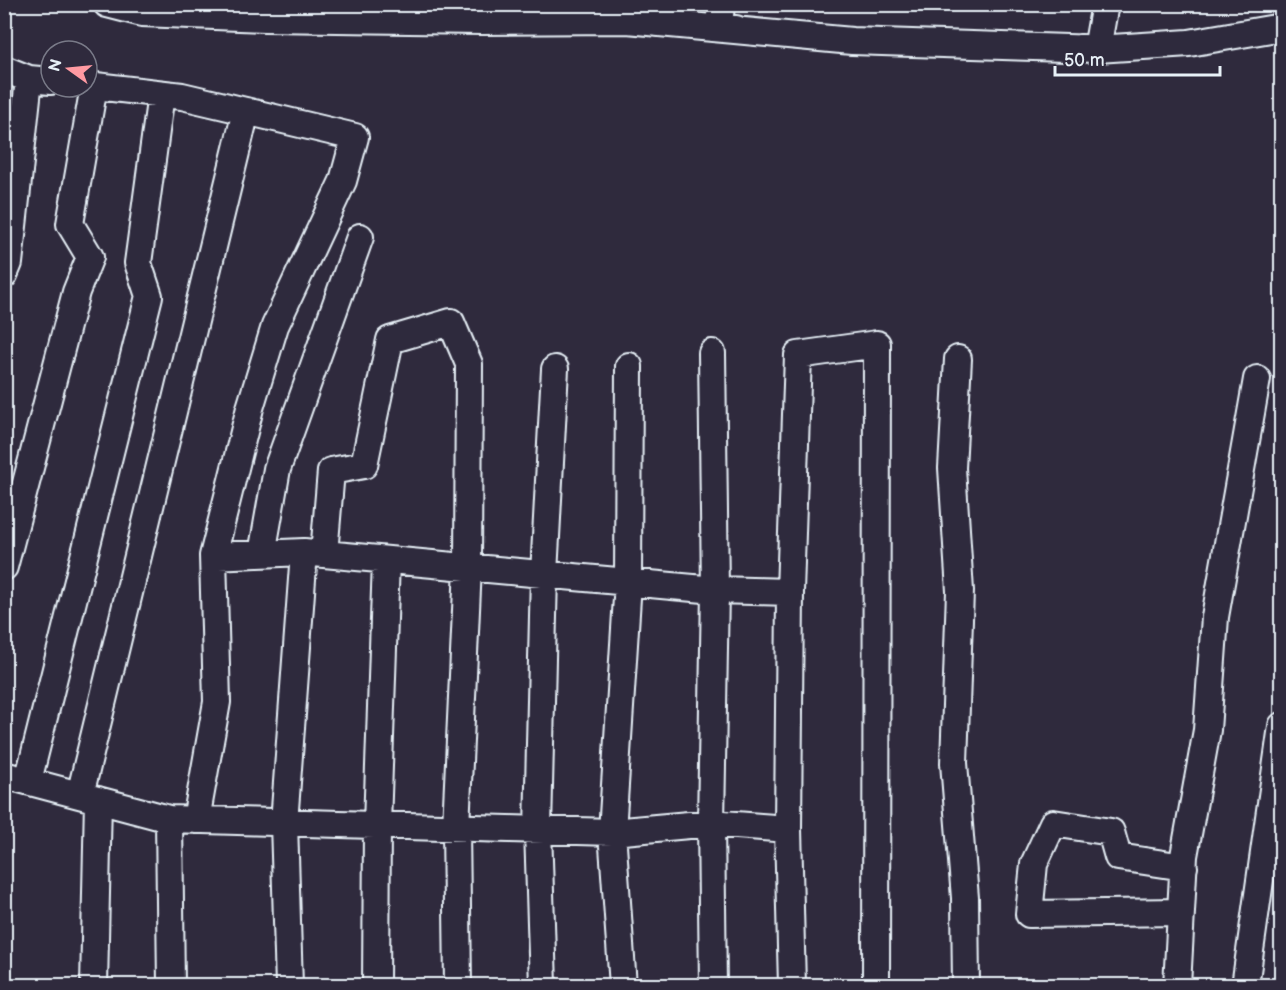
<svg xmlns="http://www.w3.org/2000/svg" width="1286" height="990" font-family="'Balsamiq Sans',sans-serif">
  <rect width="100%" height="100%" fill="#2f2a3d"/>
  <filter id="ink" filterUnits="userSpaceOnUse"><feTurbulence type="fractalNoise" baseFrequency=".0167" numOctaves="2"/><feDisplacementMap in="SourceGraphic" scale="12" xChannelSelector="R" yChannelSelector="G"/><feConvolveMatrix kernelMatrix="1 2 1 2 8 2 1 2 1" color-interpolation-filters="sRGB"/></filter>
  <g filter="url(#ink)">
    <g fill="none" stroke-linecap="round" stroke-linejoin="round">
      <defs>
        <path id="street" d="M107 4 142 13 265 18 481 21 627 20 852 41 1097 49 1189 43 1282 27
          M721 4 719 28 736 29
          M1081 48 1097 49 1105 4
          M4 69 29 79 51 81
          M87 85 182 96 355 137 343 181 275 326 250 408 213 556 217 702 196 820
          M4 275 9 263 29 79
          M712 353 715 590 790 592 788 829 711 823 713 986
          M958 359 952 468 960 591 954 763 965 898 966 986
          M262 554 277 469 360 237
          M324 554 331 471 364 465 390 340 451 322 469 364 468 567 456 827 458 986
          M213 556 304 552
          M4 567 76 292 90 257 70 224 94 86
          M790 592 798 355 877 344 876 986
          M4 775 169 819 171 986
          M28 781 149 296 138 263 161 94
          M80 795 246 111
          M169 819 612 832 623 986
          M788 829 792 986
          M1181 912 1029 914 1034 864 1053 823 1111 832 1118 857 1184 867
          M94 986 98 800
          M289 986 284 823 304 552 324 554 715 590 711 823 612 832 628 582 629 366
          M376 986 377 825 386 560
          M543 986 538 829 544 574 555 369
          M1177 986 1184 856 1207 730 1215 617 1257 379
          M1245 986 1282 726"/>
      </defs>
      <use href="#street" stroke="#e8f1f8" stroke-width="30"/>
      <use href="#street" stroke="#2f2a3d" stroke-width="26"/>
    </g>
  </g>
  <rect width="1286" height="990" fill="none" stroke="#2f2a3d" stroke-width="24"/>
  <rect x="12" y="12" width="1262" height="966" fill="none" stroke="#e8f1f8" stroke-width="2" filter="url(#ink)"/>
  <g transform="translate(69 69) rotate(285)"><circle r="28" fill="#2f2a3d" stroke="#797a88" stroke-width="1.5"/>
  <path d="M0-4.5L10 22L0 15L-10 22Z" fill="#ff9aa2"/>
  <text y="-9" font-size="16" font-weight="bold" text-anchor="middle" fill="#e8f1f8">N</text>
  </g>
  <path d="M1055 66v9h165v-9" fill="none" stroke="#e8f1f8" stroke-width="3"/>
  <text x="1064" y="66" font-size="18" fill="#e8f1f8" stroke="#2f2a3d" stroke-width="4.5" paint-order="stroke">50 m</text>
</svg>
